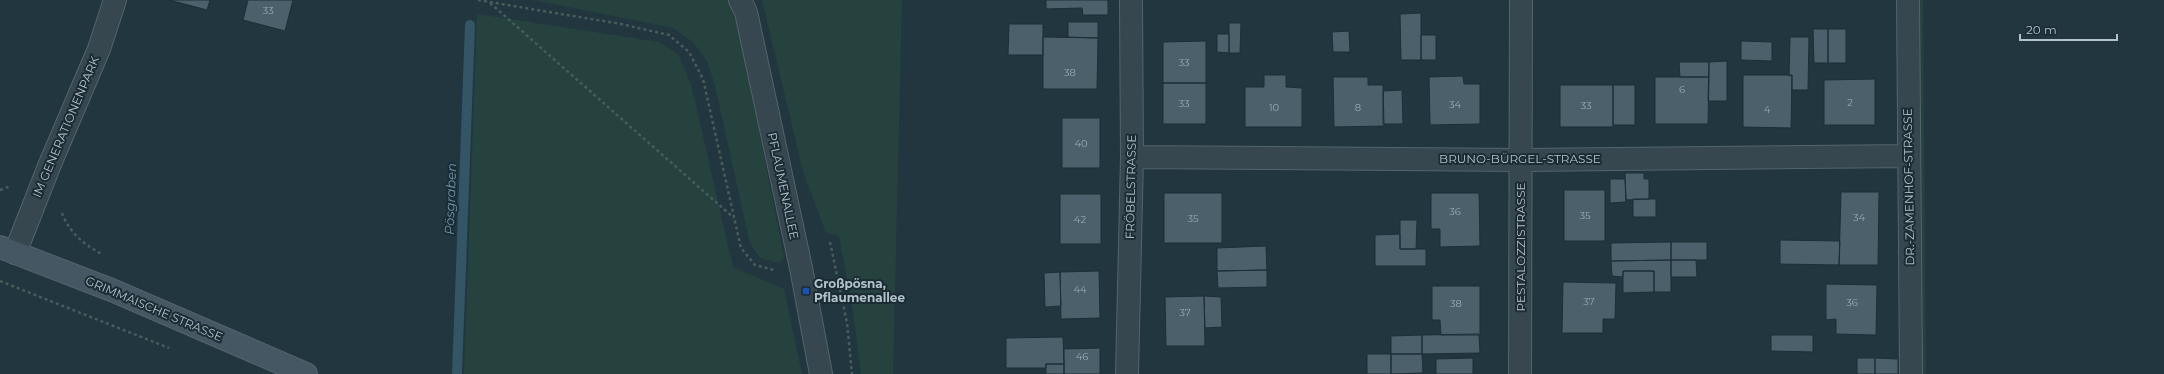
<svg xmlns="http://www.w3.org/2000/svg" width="2164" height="374" font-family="Montserrat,sans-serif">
  <rect width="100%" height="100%" fill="#22363f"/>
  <path fill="#25423e" d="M533 0H729L741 40 784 257 779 263 760 258 750 244 715 86 707 61 693 42 673 28Z
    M762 0H902L893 374H861L853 311 839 236 826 233 803 171Z
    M1916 0H1923L1926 374H1919Z
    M477 14 659 42 678 54 691 84 733 267 784 289 802 374H464Z"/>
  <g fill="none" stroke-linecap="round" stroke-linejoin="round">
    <path stroke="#356" stroke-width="10" d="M457 374 470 25"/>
  </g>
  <path fill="#4b606b" stroke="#1d2e36" d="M169 0H210L207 10Z
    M248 0H293L285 31 243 20Z
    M1046 0H1108V15H1083L1082 8 1046 9Z
    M1421 13V60H1401L1400 14Z
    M1068 22H1098V38L1068 37Z
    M1229 23H1241L1240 53H1229Z
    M1009 24H1043V55H1008Z
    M1813 29H1828V63H1814Z
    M1828 29H1846V63H1828Z
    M1349 31 1350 52H1333L1332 32Z
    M1217 34H1229V53L1217 52Z
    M1421 35H1436V60H1421Z
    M1043 37 1098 38 1097 89H1043Z
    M1790 37H1809L1808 90H1792V75L1789 76Z
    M1206 41V83H1163V42Z
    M1741 41 1772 42V61L1741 60Z
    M1727 61V101H1708L1709 62Z
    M1679 62H1709V77H1680Z
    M1264 75H1286V87L1302 88V127H1245V87H1264Z
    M1743 75H1792L1791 128 1743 127Z
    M1463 76 1464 84H1480V124L1430 125 1429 77Z
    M1333 77H1368V85H1383L1384 126 1334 127Z
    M1655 77H1709L1708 124H1655Z
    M1875 79V125H1824V80Z
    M1163 83H1206V124H1163Z
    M1560 85H1613V127H1560Z
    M1613 85H1635V125H1613Z
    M1402 90 1403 124H1383V91Z
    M1062 118H1100V168H1062Z
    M1625 173H1644V179H1649V199L1626 200Z
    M1610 179H1625L1626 202 1610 203Z
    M1564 190H1605V241H1564Z
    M1841 192H1879L1878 265H1839Z
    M1164 193H1222V243H1164Z
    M1431 193H1479L1480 246 1440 247V229H1431Z
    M1060 194H1101V244H1060Z
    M1633 199H1656V217H1633Z
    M1400 220H1417L1416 249H1400Z
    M1400 234V249H1426V266H1375V235Z
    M1780 240 1840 241 1839 265 1780 264Z
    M1671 242H1707V260H1671Z
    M1671 242V260L1611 261V243Z
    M1266 246 1267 270 1217 271V248Z
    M1671 260H1696L1697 277H1671Z
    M1671 260V292H1654V271H1623V277L1612 276 1611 261Z
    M1267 270V287L1218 288 1217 271Z
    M1099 271 1100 318 1061 319 1060 272Z
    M1623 271H1654V292L1623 293Z
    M1060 272 1061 306 1045 307 1044 273Z
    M1563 282 1616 283 1615 319H1603V333H1562Z
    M1826 284 1877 285 1876 335 1836 334V319L1826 320Z
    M1432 286H1480V335H1441L1440 320H1432Z
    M1204 296 1221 297 1222 327 1205 328Z
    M1204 296 1205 346H1166L1165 297Z
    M1479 334 1480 353 1422 354V335Z
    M1422 335V354H1391V336Z
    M1771 335H1813V352L1771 351Z
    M1063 337 1064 364H1046V368H1006V338Z
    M1100 348V374H1064V349Z
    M1367 354H1391V374H1367Z
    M1391 354H1422L1423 373 1391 374Z
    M1473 358V374H1436V359Z
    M1857 358H1875V374H1857Z
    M1875 358 1898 359V374H1875Z
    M1046 364H1064V374H1046Z"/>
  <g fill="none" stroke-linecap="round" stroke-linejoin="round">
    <defs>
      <path id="minor" d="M740 0 746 12 801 268 821 374
        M1908 0 1911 374
        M1132 157 1522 160 1909 156
        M15 253 50 164 99 49 115 0
        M1127 374 1132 157 1131 0
        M1520 374 1521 0"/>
      <path id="secondary" d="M0 247 114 291 306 374"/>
    </defs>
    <use href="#minor" stroke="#54646d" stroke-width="24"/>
    <use href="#secondary" stroke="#54646d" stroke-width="24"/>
    <path stroke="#445e5b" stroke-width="2.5" stroke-dasharray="3 3" stroke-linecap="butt" d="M478 0 621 24 669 35 689 52 703 79 741 248 755 265 774 270
      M490 3 734 218
      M0 190 11 186
      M62 213C69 232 84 245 102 254
      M830 242 847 323 852 374
      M0 281 169 348"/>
    <use href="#minor" stroke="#36474f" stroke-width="22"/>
    <use href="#secondary" stroke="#445762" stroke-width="22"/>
  </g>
  <rect fill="#1a4fb4" stroke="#1b2c34" stroke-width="1.5" x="802" y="287" width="8" height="8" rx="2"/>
  <g text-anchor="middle" stroke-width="4" stroke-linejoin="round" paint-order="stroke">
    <g font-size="10" fill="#98a9b2">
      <text x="268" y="14">33</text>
      <text x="1184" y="66">33</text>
      <text x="1070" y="76">38</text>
      <text x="1682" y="93">6</text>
      <text x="1850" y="106">2</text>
      <text x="1184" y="107">33</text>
      <text x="1455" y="108">34</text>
      <text x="1586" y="109">33</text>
      <text x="1274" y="111">10</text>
      <text x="1358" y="111">8</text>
      <text x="1767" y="113">4</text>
      <text x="1081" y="147">40</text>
      <text x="1455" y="215">36</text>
      <text x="1585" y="219">35</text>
      <text x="1859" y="221">34</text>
      <text x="1193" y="222">35</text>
      <text x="1080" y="223">42</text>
      <text x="1080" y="293">44</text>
      <text x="1589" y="305">37</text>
      <text x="1852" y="306">36</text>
      <text x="1456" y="307">38</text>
      <text x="1185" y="316">37</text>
      <text x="1082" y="360">46</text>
    </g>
    <g font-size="12" fill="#b2c1ca" stroke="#1b2c34">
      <text transform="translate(66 127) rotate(-67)" y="4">IM GENERATIONENPARK</text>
      <text x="1520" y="163">BRUNO-BÜRGEL-STRASSE</text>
      <text transform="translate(783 186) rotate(78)" y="4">PFLAUMENALLEE</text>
      <text transform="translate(1131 187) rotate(-89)" y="4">FRÖBELSTRASSE</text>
      <text transform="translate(1909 187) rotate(-91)" y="4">DR.-ZAMENHOF-STRASSE</text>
      <text transform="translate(1521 247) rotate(-90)" y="4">PESTALOZZISTRASSE</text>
      <text transform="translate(154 309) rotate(23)" y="4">GRIMMAISCHE STRASSE</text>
    </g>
    <g font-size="12" font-weight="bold" fill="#b2c1ca" stroke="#1b2c34" text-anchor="start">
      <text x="814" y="288">Großpösna,<tspan x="814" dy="14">Pflaumenallee</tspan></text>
    </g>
    <g font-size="13" font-style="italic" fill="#6996ac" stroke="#1b2c34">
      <text transform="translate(450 199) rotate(-88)" y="5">Pösgraben</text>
    </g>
  </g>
  <path d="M2020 34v6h97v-6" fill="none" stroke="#b2c1ca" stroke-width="2"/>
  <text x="2026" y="34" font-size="12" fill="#b2c1ca" stroke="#1b2c34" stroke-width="3" paint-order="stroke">20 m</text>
</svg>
